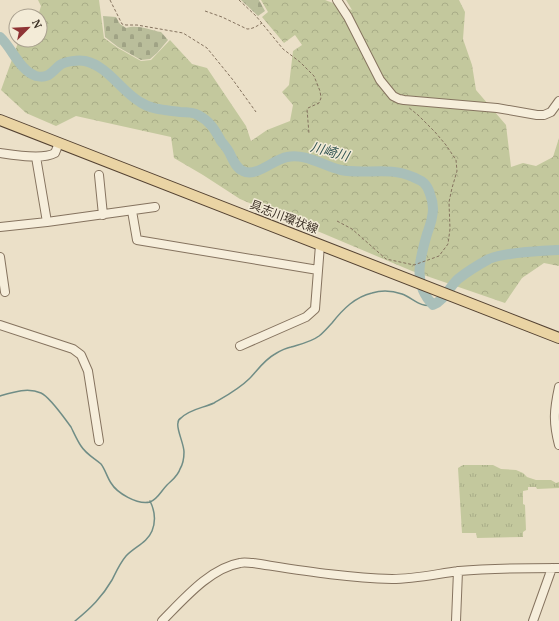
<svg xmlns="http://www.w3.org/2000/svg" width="559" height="621" font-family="'PT Serif','Noto Sans JP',serif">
  <defs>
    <pattern id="forest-crowns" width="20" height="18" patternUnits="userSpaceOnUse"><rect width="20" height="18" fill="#c3c89d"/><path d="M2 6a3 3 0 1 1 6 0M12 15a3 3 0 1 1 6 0" fill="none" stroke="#a8ac87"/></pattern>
    <pattern id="cemetery-stones" width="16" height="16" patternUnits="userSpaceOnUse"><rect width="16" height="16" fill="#babe9b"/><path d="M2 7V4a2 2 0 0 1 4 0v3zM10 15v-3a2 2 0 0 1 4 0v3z" fill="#a0a385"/></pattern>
    <pattern id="park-tufts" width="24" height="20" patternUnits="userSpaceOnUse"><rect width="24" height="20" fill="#c3c89d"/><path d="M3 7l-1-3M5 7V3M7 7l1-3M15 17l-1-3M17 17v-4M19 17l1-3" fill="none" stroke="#a8ac87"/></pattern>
  </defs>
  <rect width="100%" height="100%" fill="#ebe0c8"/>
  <path fill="url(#forest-crowns)" d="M38 0H99L104 38 118 48 141 61 151 60 170 40 192 64 207 68 246 126 251 141 267 130 290 121 293 105 282 92 289 85 293 51 302 45 295 35 284 43 262 17 268 12 261 0H325L352 10 346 0H459L465 12 463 39 472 65 476 90 506 125 511 167 523 163 536 166 553 157 559 138V266L544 263 522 278 505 303 412 271 322 233 240 199 203 175 174 158 171 137 76 116 56 126 26 113 1 90 19 40H40V16H38L41 6Z"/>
  <path fill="url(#cemetery-stones)" d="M241 0H259L265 11 258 16Z
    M103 16 116 17 120 24 126 28C137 24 150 30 161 32L168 40 157 53 150 59 141 60 118 47 105 37Z"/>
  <path fill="url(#park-tufts)" d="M463 465H493L501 469 516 470 523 473 527 477 536 480H551L556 483 559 482V488L537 489 536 487H528V490L523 491V504L525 505 526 530 523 532V537L477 538 476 533H462L458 468Z"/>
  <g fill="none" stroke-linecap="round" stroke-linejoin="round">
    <path stroke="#708d86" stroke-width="1.5" d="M0 396C13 392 28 387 41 393 50 397 65 419 71 427 74 433 77 440 81 446 86 454 94 458 101 464 105 469 107 477 111 483 117 493 137 505 150 502 158 499 161 491 167 485 172 480 178 476 180 469 183 464 184 458 184 452 184 444 176 428 178 423 178 420 179 419 181 418 190 409 203 408 214 403 226 396 239 389 249 379 257 371 264 360 275 354 280 351 286 348 291 347 301 344 311 342 319 336 324 332 328 327 332 323 343 309 355 297 372 293 382 290 393 291 402 294 413 298 420 308 433 305
      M75 621C91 608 102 597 112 580 116 572 120 563 126 556 134 547 147 543 152 531 156 521 155 511 150 501"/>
    <path stroke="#a9bfb9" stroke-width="10" d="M0 37C12 48 20 71 36 76 49 79 51 72 60 65 66 61 78 60 85 61 108 66 121 91 140 102 152 110 166 110 180 112 186 112 193 112 198 115 210 121 215 130 221 141 224 145 228 149 230 154 233 160 236 168 243 171 256 178 274 159 287 157 306 153 323 166 341 170 365 175 389 166 413 177 417 179 421 180 424 183 427 186 429 190 430 194 432 199 433 204 433 209 433 218 430 226 427 234 420 258 412 284 433 305 445 300 449 287 458 279 468 271 478 265 489 259 506 252 540 251 559 250"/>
    <defs>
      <path id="minor" d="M337 0 348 17 380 80 393 96 399 99 404 100 497 108 537 115H544L551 112 559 101
        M0 153C14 155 43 160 55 153L59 143
        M36 157 47 222
        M99 175 103 215
        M132 211 137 240 318 270
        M0 227 47 222 155 207
        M0 257 5 292
        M0 325 73 349 81 355 88 371 99 441
        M240 346 306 317 315 309 320 245
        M559 387C554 410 553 422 559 445
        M162 621C183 600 210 568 240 563 244 562 249 563 253 563 299 570 345 578 392 579 414 579 436 574 459 571 492 568 525 568 559 568
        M456 621 458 571
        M533 621 552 568"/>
      <path id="major" d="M0 120 559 338"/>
    </defs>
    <use href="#minor" stroke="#85735f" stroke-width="10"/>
    <use href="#major" stroke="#544232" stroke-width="12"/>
    <path stroke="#85735f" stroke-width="1" stroke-dasharray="3 2" stroke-linecap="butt" d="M110 0 122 24 126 25H137L183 33 207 48 233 80 256 112
      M239 0 256 16 283 49 300 62 314 76 320 91 321 98 319 103 308 108 307 109 309 134
      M205 11 222 17 247 29C253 29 257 26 262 23
      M337 221 352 229 386 259 414 265 439 256 448 244 450 229 449 202 452 188 457 171 456 160 446 145 435 132 418 115 408 107"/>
    <use href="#minor" stroke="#f6eedb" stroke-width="8"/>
    <use href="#major" stroke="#ead4a4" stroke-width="10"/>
  </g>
  <g text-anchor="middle" stroke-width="3" stroke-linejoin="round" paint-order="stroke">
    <g font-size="12" fill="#372c21" stroke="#f3ebd7">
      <text transform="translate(284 217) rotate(21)" y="4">具志川環状線</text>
    </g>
    <g font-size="13" font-style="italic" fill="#325553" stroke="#f3ebd7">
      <text transform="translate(330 151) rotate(15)" y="5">川崎川</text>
    </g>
  </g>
  <g transform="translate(28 28) rotate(66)"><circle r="19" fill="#f3ebd7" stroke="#a89f8e"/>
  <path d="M0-3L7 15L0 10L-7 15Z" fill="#8f3435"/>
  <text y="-6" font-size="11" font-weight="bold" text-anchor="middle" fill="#372c21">N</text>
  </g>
</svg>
